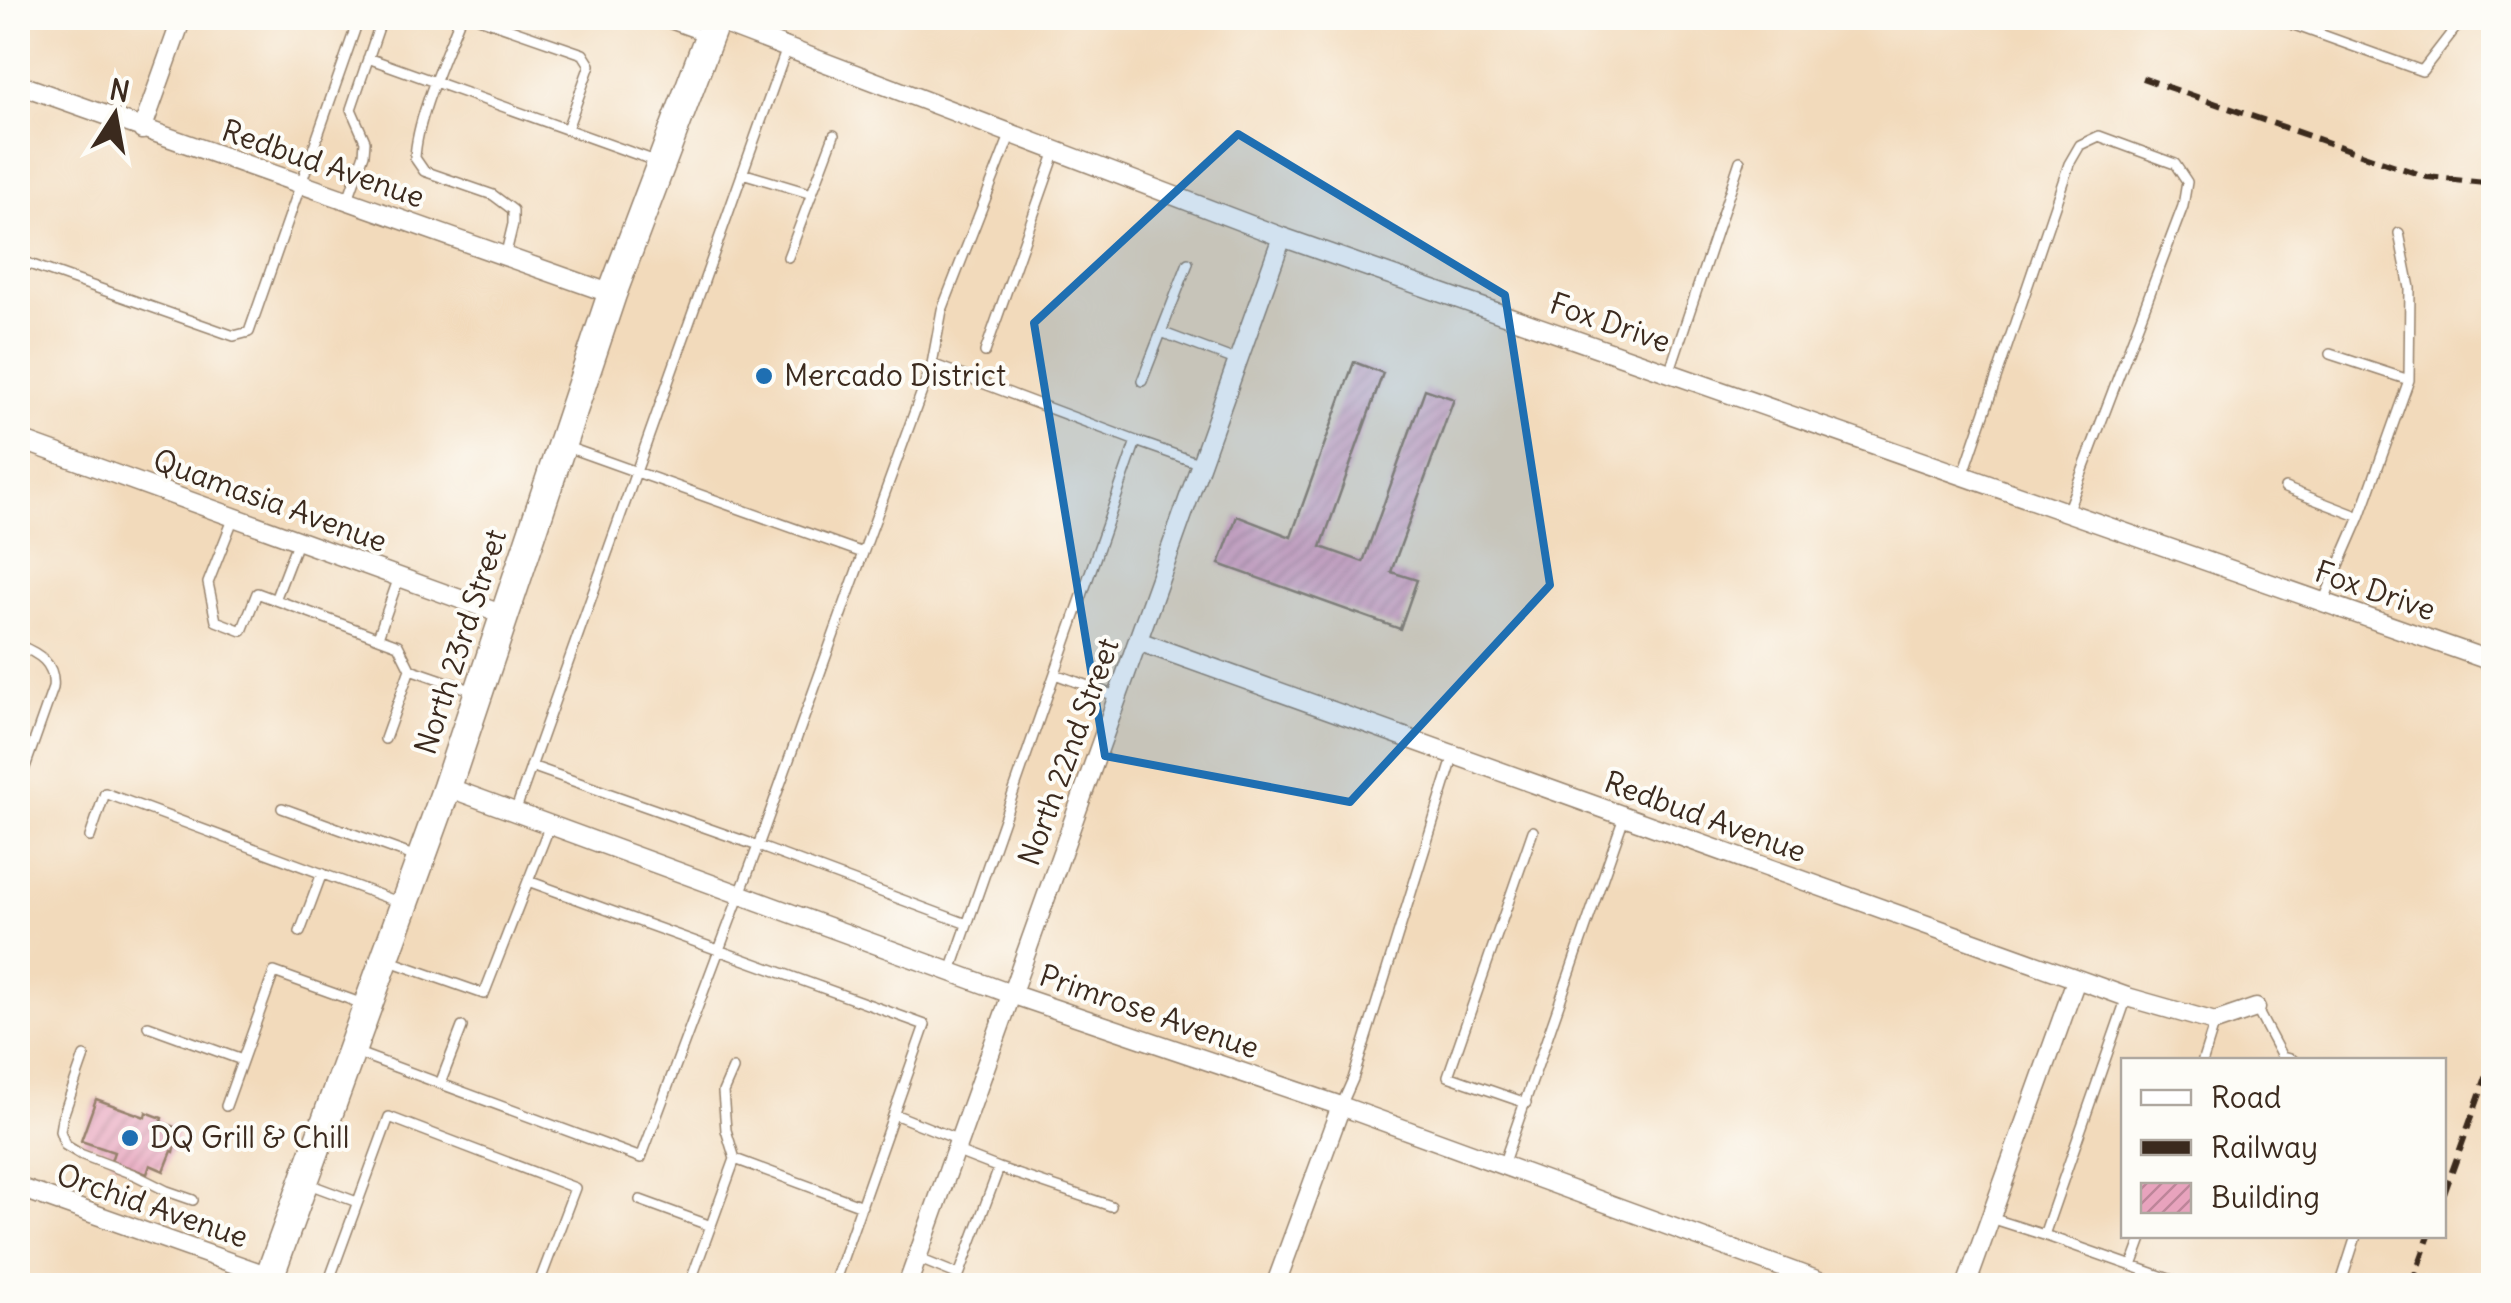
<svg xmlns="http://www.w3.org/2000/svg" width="2511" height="1303" font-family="Delius,sans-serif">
  <defs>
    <pattern id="building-hatch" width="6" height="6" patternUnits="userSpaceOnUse" patternTransform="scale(2.5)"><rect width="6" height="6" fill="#e8a3bd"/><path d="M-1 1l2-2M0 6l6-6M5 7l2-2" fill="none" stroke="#bd8599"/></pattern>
  </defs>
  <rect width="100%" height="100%" fill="#fdfcf7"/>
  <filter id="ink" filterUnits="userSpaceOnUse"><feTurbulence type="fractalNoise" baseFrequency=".01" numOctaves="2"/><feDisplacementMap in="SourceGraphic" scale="20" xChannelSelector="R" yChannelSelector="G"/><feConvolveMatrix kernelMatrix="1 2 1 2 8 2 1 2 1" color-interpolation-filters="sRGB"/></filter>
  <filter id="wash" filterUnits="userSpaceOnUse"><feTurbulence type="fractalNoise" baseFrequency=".0048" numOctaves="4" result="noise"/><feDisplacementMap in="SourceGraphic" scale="40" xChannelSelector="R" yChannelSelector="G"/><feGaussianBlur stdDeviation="2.25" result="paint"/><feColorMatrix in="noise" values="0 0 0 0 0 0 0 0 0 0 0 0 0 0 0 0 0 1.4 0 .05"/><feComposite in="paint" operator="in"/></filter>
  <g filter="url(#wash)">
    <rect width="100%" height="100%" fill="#f2dabb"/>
    <g id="blocks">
      <path fill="url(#building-hatch)" d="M1354 362 1383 373 1321 547 1363 562 1425 389 1454 399 1391 572 1417 580 1400 629 1219 564 1237 516 1291 537Z
        M96 1099 145 1117 146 1112 162 1118 161 1122 180 1129 174 1152 172 1151 164 1171 150 1165 147 1174 111 1161 114 1152 81 1141Z"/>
    </g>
  </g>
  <g filter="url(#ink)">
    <use href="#blocks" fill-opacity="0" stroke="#96826c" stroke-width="2.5"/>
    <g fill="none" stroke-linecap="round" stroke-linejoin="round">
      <defs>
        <path id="service" d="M460 18C445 57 417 117 415 158L424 171 493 195 513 210V224L505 257
          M479 18 583 54 590 65 567 129
          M655 18 704 36
          M2275 18 2422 71 2463 18
          M368 58 658 162
          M742 173 812 194
          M347 202 364 154 365 141 351 109 382 18
          M788 257 834 135
          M18 260 234 336 249 332 359 18
          M1161 332 1238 361
          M985 352 1056 151
          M2330 354 2409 380
          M932 364 942 310 1011 133
          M1669 373 1740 161
          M1142 381 1188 263
          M1963 476 2069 164 2080 145 2099 136 2175 164 2187 182 2183 206 2067 512
          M2285 488 2360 517
          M234 517 208 583 216 621 242 631 257 593 398 645 410 669 385 739
          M863 553 932 364 1136 441
          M275 600 298 540
          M2323 602 2360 517 2409 380 2410 288 2399 233
          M378 637 399 577
          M18 645C38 653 56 663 53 688L18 787
          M410 669 474 691
          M1055 674 1118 697
          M531 766 758 846 863 553 564 446
          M282 808 419 858
          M515 812 787 48
          M90 837 105 793 401 903
          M528 881 925 1025 833 1286
          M300 932 322 873
          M387 960 484 994 550 825
          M951 971 1136 441 1201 464
          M2127 997 2044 1235 2189 1286
          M2256 1008 2282 1057 2293 1060
          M148 1026 242 1060
          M355 1052 641 1158 758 846 967 924
          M84 1056 62 1119 60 1131 65 1145 80 1154 135 1175 167 1191 193 1200
          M2203 1060 2215 1022
          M733 1069 723 1092 726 1130 735 1159
          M440 1084 462 1027
          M1526 1103 1448 1076 1533 831
          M226 1106 274 972 363 1004
          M1341 1106 1353 1079 1454 755
          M894 1114 959 1140
          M955 1151 999 1168 955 1286
          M1503 1165 1624 817
          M999 1168 1111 1206
          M306 1183 357 1202
          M640 1200 711 1226
          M1991 1218 2044 1235
          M917 1258 959 1275
          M2132 1266 2143 1236
          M273 1278 294 1286
          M330 1278 350 1286
          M835 1280 850 1286
          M327 1286 389 1117 575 1188 538 1286
          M689 1286 735 1159 862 1206
          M2340 1286 2356 1236"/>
        <path id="minor" d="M714 20 1282 237 2494 662
          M18 84 612 294
          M142 130 182 18
          M18 439 504 615
          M1138 641 2127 997 2215 1022 2256 1008
          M447 787 1011 994 1341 1106 1833 1286
          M18 1187 269 1276
          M907 1286 1282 237
          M1275 1286 1341 1106
          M1966 1286 2076 980"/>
        <path id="secondary" d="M266 1286 447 787 612 294 716 18"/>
      </defs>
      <use href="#service" stroke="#96826c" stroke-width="12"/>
      <use href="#minor" stroke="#96826c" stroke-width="21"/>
      <use href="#secondary" stroke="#96826c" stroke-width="31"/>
      <use href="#service" stroke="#fff" stroke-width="9"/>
      <use href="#minor" stroke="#fff" stroke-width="18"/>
      <use href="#secondary" stroke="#fff" stroke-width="28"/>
      <path stroke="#3b2a1e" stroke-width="6" stroke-dasharray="15 8" stroke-linecap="butt" d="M2142 78 2427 177 2494 184
        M2444 1194 2494 1055
        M2411 1286 2429 1236"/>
    </g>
  </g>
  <path fill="#1f6fb2" fill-opacity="0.2" stroke="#1f6fb2" stroke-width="8" stroke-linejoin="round" d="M1238 134 1505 295 1550 585 1350 802 1105 756 1034 323Z"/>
  <g fill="#1f6fb2" stroke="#fdfcf7" stroke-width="4">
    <circle cx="764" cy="376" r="10"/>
    <circle cx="130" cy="1138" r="10"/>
  </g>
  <g text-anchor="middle" stroke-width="8" stroke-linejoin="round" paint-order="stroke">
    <g font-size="30" fill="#3b2a1e" stroke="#fdfcf7">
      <text transform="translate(323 164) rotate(19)" y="10">Redbud Avenue</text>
      <text transform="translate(1610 323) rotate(19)" y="10">Fox Drive</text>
      <text transform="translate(270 501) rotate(20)" y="10">Quamasia Avenue</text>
      <text transform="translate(2375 591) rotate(19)" y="10">Fox Drive</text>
      <text transform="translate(461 642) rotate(-72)" y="10">North 23rd Street</text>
      <text transform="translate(1069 752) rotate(-70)" y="10">North 22nd Street</text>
      <text transform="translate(1705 817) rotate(20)" y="10">Redbud Avenue</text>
      <text transform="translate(1149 1012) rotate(19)" y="10">Primrose Avenue</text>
      <text transform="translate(152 1206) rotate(19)" y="10">Orchid Avenue</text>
    </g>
    <g font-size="30" fill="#3b2a1e" stroke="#fdfcf7" text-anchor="start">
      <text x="784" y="386">Mercado District</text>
      <text x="150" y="1148">DQ Grill &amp; Chill</text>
    </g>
  </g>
  <rect width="2511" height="1303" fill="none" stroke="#fdfcf7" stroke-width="60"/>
  <rect x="2121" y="1058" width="325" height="180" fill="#fdfcf7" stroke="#afa8a0" stroke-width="2.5"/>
  <rect x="2141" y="1090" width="50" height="15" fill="#ffffff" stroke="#afa8a0" stroke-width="2.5"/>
  <text x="2211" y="1108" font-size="30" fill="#3b2a1e">Road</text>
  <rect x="2141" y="1140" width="50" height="15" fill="#3b2a1e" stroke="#afa8a0" stroke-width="2.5"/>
  <text x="2211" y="1158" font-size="30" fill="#3b2a1e">Railway</text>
  <rect x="2141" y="1183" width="50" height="30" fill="url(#building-hatch)" stroke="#afa8a0" stroke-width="2.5"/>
  <text x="2211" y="1208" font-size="30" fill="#3b2a1e">Building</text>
  <g transform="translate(115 115) rotate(11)" stroke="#fdfcf7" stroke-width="8" paint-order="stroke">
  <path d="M0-8L18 38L0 25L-18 38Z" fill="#3b2a1e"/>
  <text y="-15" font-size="28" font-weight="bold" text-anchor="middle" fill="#3b2a1e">N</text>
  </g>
</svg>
